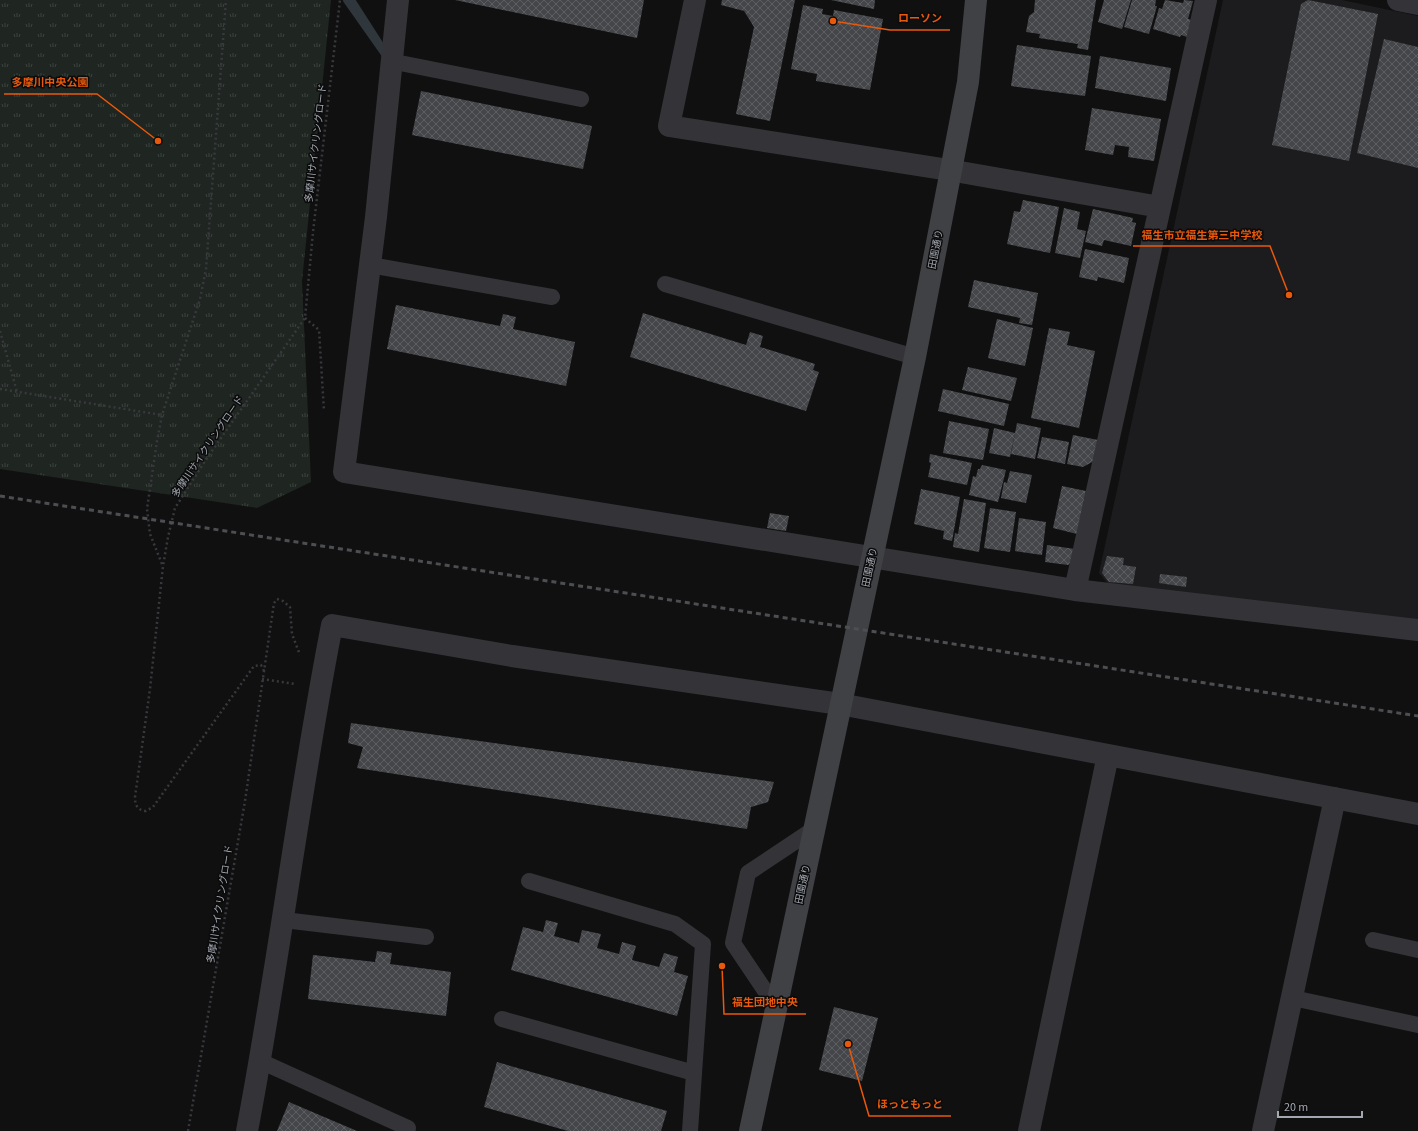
<svg xmlns="http://www.w3.org/2000/svg" width="1418" height="1131" font-family="'Source Sans 3','Noto Sans JP',sans-serif">
  <defs>
    <pattern id="grass-tufts" width="24" height="20" patternUnits="userSpaceOnUse"><rect width="24" height="20" fill="#1f2520"/><path d="M3 7l-1-3M5 7V3M7 7l1-3M15 17l-1-3M17 17v-4M19 17l1-3" fill="none" stroke="#3c423e"/></pattern>
    <pattern id="building-cross-hatch" width="8" height="8" patternUnits="userSpaceOnUse"><rect width="8" height="8" fill="#444649"/><path d="M0 0l8 8M0 8l8-8" fill="none" stroke="#5c5e61"/></pattern>
  </defs>
  <rect width="100%" height="100%" fill="#101011"/>
  <path fill="#1c1c1e" d="M1223 0H1342L1418 16V620L1108 584 1099 573Z"/>
  <path fill="url(#grass-tufts)" d="M0 0H331L302 281 311 482 257 508 0 469Z"/>
  <g fill="none" stroke-linecap="round" stroke-linejoin="round">
    <path stroke="#2f373c" stroke-width="8" d="M347 0 390 61 351 0"/>
  </g>
  <path fill="url(#building-cross-hatch)" d="M455 0H644L637 38Z
    M722 0H795L770 121 736 114 754 27 744 11 721 5Z
    M831 0H875L874 9Z
    M1035 0H1096L1088 50 1077 48 1078 44 1039 38 1040 34 1026 32 1029 16 1034 12Z
    M1104 0H1131L1122 29 1098 22Z
    M1132 0H1156L1155 6H1157L1149 34 1124 27Z
    M1165 0 1183 3 1184 0 1193 1 1188 19 1192 20 1187 37 1181 35 1180 37 1153 29 1159 8 1162 9Z
    M1308 0 1378 14 1349 161 1272 145 1301 4Z
    M803 5 823 9 822 14 833 16 834 10 883 19 870 90 816 81 817 74 791 69Z
    M1384 39 1418 47V168L1357 153Z
    M1017 45 1091 56 1085 96 1011 86Z
    M1100 56 1171 68 1166 101 1095 88Z
    M421 91 592 126 583 169 412 135Z
    M1092 108 1161 119 1154 161 1128 157 1129 147 1115 145 1113 155 1085 150Z
    M1023 200 1059 207 1050 253 1007 244 1014 211 1020 212Z
    M1064 208 1080 212 1077 229 1086 231 1080 258 1055 253Z
    M1093 209 1133 218 1132 222 1136 223 1131 246 1104 240 1102 246 1085 242Z
    M1085 249 1129 258 1124 283 1098 277 1097 281 1079 277Z
    M974 280 1038 293 1032 325 1019 323 1020 318 968 307Z
    M396 305 500 326 503 314 516 317 513 329 575 342 566 386 387 349Z
    M643 313 746 345 750 332 763 336 760 347 815 364 813 370 819 372 806 411 630 357Z
    M997 319 1033 328 1025 366 988 358Z
    M1049 328 1070 332 1067 345 1095 351 1079 428 1031 418Z
    M968 367 1017 378 1011 401 962 390Z
    M943 389 1009 404 1004 426 938 411Z
    M949 421 989 429 983 460 943 453Z
    M1017 423 1041 428 1035 459 1011 454Z
    M994 428 1015 433 1010 457 989 453Z
    M1073 435 1098 440 1094 461 1083 467 1067 464Z
    M1042 437 1069 442 1065 464 1037 458Z
    M930 454 972 463 967 485 928 477 931 463 929 462Z
    M982 465 1006 470 998 502 969 495 973 476 976 477 978 469H980Z
    M1010 471 1032 475 1026 503 1001 498 1004 482 1007 483Z
    M1062 486 1086 491 1077 534 1053 528Z
    M921 489 960 497 952 541 943 539 944 531 914 524Z
    M964 499 986 503 979 552 953 547 955 533 958 534Z
    M990 508 1016 512 1010 552 984 548Z
    M770 513 789 516 786 531 767 528Z
    M1019 518 1046 522 1042 555 1015 551Z
    M1047 545 1075 549 1073 561 1068 565 1045 562Z
    M1107 556 1124 558 1123 565 1136 567 1133 584 1109 582 1102 573Z
    M1160 574 1187 577 1186 587 1159 583Z
    M351 723 774 782 768 802 751 807 747 829 357 768 363 747 348 743Z
    M546 920 558 923 554 936 579 943 582 930 601 934 597 948 619 954 622 942 636 946 632 960 659 967 664 953 678 957 674 972 688 976 677 1016 511 970 523 927 543 932Z
    M377 951 392 953 390 964 451 972 446 1016 308 999 313 955 375 962Z
    M834 1007 878 1018 862 1081 819 1070Z
    M497 1062 667 1111 661 1131H568L484 1107Z
    M289 1102 357 1131H277Z"/>
  <g fill="none" stroke-linecap="round" stroke-linejoin="round">
    <path stroke="#38393d" stroke-width="2.5" stroke-dasharray="2 3" stroke-linecap="butt" d="M305 318 319 330 324 411
      M0 331 17 392
      M0 389 162 415
      M162 564 150 534 147 509 157 441 162 415 200 299 206 269 226 0
      M264 671 261 665 254 666 153 807 146 811C137 810 135 805 135 797L150 689 163 566 168 537 175 508 207 458 305 318 313 232 340 0
      M262 679 295 684
      M188 1131 245 801 274 603 277 599 283 601 290 607 292 634 300 655"/>
    <path stroke="#343438" stroke-width="16" d="M390 61 581 99
      M370 265 552 297
      M665 284 915 357
      M529 881 675 924 703 944 690 1131
      M284 920 426 937
      M1373 940 1418 950
      M1293 998 1418 1025
      M776 1007 733 943 748 873 814 829
      M502 1019 694 1073
      M260 1061 408 1128"/>
    <path stroke="#343438" stroke-width="22" d="M398 0 376 217 344 472 1075 590 1418 630
      M695 0 669 126 949 170 1160 207
      M1398 0 1418 4
      M1075 590 1206 0
      M247 1131C279 963 299 793 332 625L512 656 840 704 1418 814
      M1029 1131 1108 755
      M1263 1131 1335 798"/>
    <path stroke="#404145" stroke-width="22" d="M750 1131 915 357 968 82 976 0"/>
    <path stroke="#4d4e52" stroke-width="3" stroke-dasharray="5 4" stroke-linecap="butt" d="M0 496 1418 716"/>
  </g>
  <g text-anchor="middle" stroke-width="3" stroke-linejoin="round" paint-order="stroke">
    <g font-size="10" fill="#a3a8b0" stroke="#0b0b0c">
      <text transform="translate(315 143) rotate(-83)" y="4">多摩川サイクリングロード</text>
      <text transform="translate(935 249) rotate(-79)" y="4">田園通り</text>
      <text transform="translate(207 446) rotate(-56)" y="4">多摩川サイクリングロード</text>
      <text transform="translate(869 567) rotate(-78)" y="4">田園通り</text>
      <text transform="translate(802 884) rotate(-78)" y="4">田園通り</text>
      <text transform="translate(219 904) rotate(-81)" y="4">多摩川サイクリングロード</text>
    </g>
  </g>
  <path fill="none" stroke="#e8590c" stroke-width="1.5" d="M833 21L890 30H950M158 141L97 94H4M1289 295L1270 246H1133M722 966L724 1014H806M848 1044L869 1116H951"/>
  <g fill="#e8590c" stroke="#0b0b0c" stroke-width="1.5">
    <circle cx="833" cy="21" r="4"/>
    <circle cx="158" cy="141" r="4"/>
    <circle cx="1289" cy="295" r="4"/>
    <circle cx="722" cy="966" r="4"/>
    <circle cx="848" cy="1044" r="4"/>
  </g>
  <g font-size="11" text-anchor="middle" font-weight="bold" fill="#e8590c" stroke="#0b0b0c" stroke-width="3" stroke-linejoin="round" paint-order="stroke">
    <text x="920" y="22">ローソン</text>
    <text x="50" y="86">多摩川中央公園</text>
    <text x="1202" y="239">福生市立福生第三中学校</text>
    <text x="765" y="1006">福生団地中央</text>
    <text x="910" y="1108">ほっともっと</text>
  </g>
  <path d="M1278 1111v6h84v-6" fill="none" stroke="#a3a8b0" stroke-width="2"/>
  <text x="1284" y="1111" font-size="12" fill="#a3a8b0" stroke="#0b0b0c" stroke-width="3" paint-order="stroke">20 m</text>
</svg>
